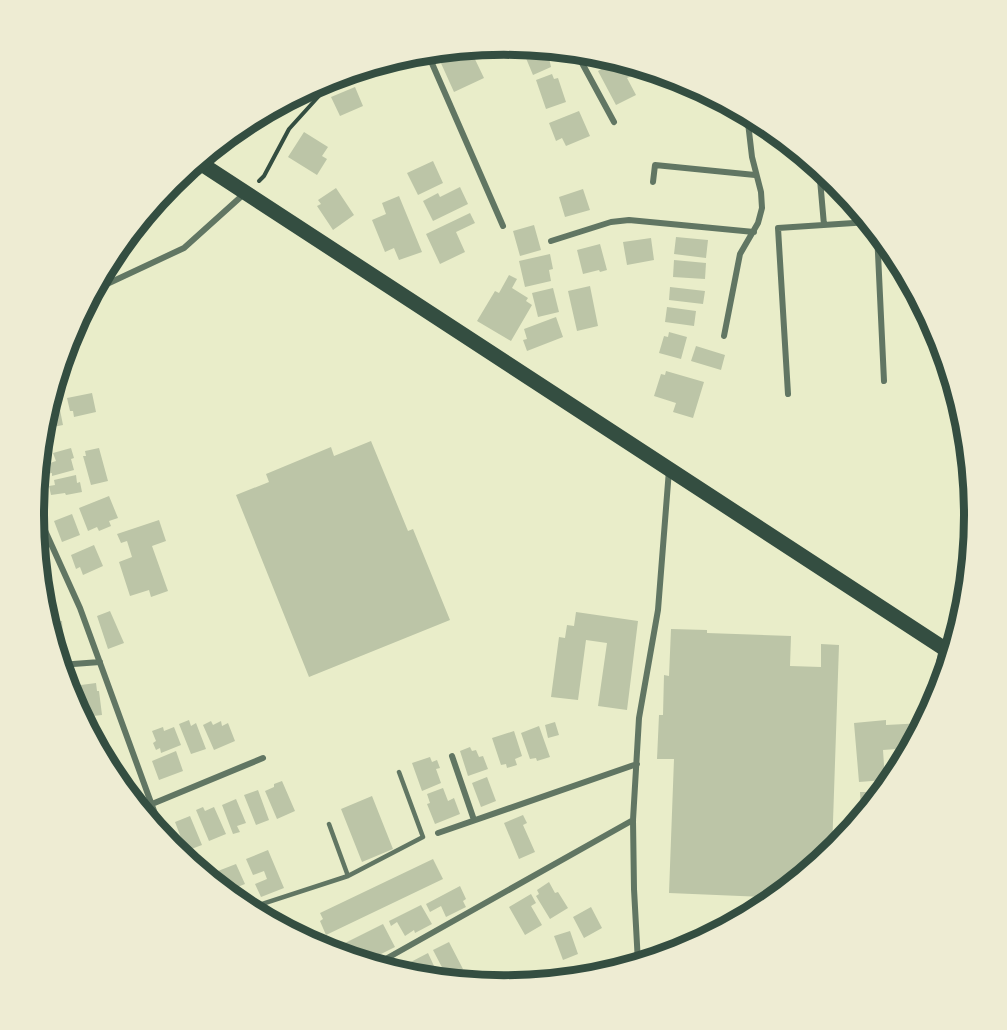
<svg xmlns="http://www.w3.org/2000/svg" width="1007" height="1030" font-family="Cabin,sans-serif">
  <rect width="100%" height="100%" fill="#e9edc9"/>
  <path fill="#bcc5a7" d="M485 46 472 53 484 78 454 92 440 61 448 57 445 50Z
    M532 47 547 49 551 67 533 75 523 51Z
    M610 59 628 63 634 75 627 78 636 95 616 105 598 71 612 63Z
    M552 74 554 79 558 78 566 102 546 109 536 80Z
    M355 87 363 106 340 116 331 97Z
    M579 111 590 136 566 146 562 138 556 141 549 123Z
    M304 132 328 147 322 156 327 159 317 175 288 157Z
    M433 161 443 183 418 195 407 173Z
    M460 187 468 204 433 221 423 201 438 193 440 197Z
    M336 188 354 215 333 230 317 206 321 204 318 200Z
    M583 189 590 210 565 217 559 197Z
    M399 196 422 252 399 260 394 248 385 252 372 220 386 214 382 203Z
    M470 213 475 223 456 232 465 252 440 264 426 234Z
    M534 225 541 250 520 256 513 231Z
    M676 237 708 240 706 258 674 254Z
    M651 238 654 260 627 265 623 242Z
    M600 244 607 270 600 272 599 270 583 274 577 250Z
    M550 254 553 269 549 270 551 281 525 287 519 261Z
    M674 260 706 263 705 279 673 277Z
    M509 275 517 279 512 288 528 298 526 301 532 305 511 341 477 321 495 291 499 293Z
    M590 286 598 326 577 331 568 291Z
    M670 287 705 291 703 304 669 300Z
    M553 288 559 312 538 317 532 293Z
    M667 307 696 311 694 326 665 322Z
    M556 317 563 337 527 351 523 340 527 339 524 329Z
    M669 332 687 337 681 359 659 353 664 336 668 337Z
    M696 346 725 355 721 370 691 361Z
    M666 371 704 382 693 418 673 412 676 403 654 396 661 374 665 375Z
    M92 393 96 412 74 417 73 411H70L67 398Z
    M58 400 63 425 53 427 52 423 42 425 49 401Z
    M371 441 408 531 413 529 450 620 309 677 236 495 269 482 266 474 331 447 334 456Z
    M71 448 74 458 71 459 74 470 52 476V473L46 474 44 465 56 461 53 453Z
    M99 448 108 481 91 485 83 456H86L85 451Z
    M76 475 77 483 80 482 82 492 66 495 65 493 51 495 49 486 55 485 54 480Z
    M109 496 118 518 109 521 111 526 99 531 97 527 88 531 79 508Z
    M72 514 80 535 62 542 54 521Z
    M159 520 166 541 152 546 168 591 151 597 149 590 130 596 119 562 132 557 127 541 121 543 117 534Z
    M36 544H38L46 596 41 597Z
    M94 545 103 566 83 575 80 567 76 569 71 555Z
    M57 611V621H62L63 635H57L58 648H55L44 612Z
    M110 611 124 643 108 649 97 616Z
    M576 612 638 621 627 710 598 706 607 643 586 640 578 700 551 697 559 637 565 638 567 625 574 626Z
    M671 629 707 630V633L791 636 790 666 821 667V644L839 645 832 851 766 905V897L669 893 674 759H657L659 715H663L664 675 669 676Z
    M96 683 97 691H99L102 715 84 717 81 685Z
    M189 720 191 726 196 723 206 749 191 754 179 724Z
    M886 720V725L924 723 910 748 883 750 885 780 859 782 854 723Z
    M211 721 213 725 221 721 222 726 228 723 235 741 214 750 203 725Z
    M555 722 559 735 548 738 545 725Z
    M539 726 550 757 537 761 536 758 530 759 521 733Z
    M163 727 164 731 174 727 181 745 161 753 160 748 156 750 153 743 156 741 152 731Z
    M514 731 522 756 515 759 517 765 507 768 506 764 501 765 492 738Z
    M470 747 472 751 476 750 479 757 483 756 488 769 468 776 460 751Z
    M176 751 183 771 159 780 152 761Z
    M430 757 432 762 437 760 440 768 436 769 441 783 422 791 412 763Z
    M487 777 496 801 481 807 472 783Z
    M282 781 295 811 277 819 265 791 274 787V784Z
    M443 788 448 801 454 798 460 814 435 824 427 804 430 803 427 794Z
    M258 790 269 820 256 825 244 795Z
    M860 792H882L869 808H861Z
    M372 796 393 849 362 862 341 809Z
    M236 799 246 823 237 826 240 832 233 834 222 805Z
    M203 807 205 811 214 807 226 834 209 841 196 810Z
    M523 815 527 823 523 825 535 852 519 859 504 823Z
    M190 816 202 845 186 851 175 822Z
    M268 850 284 888 261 897 255 884 267 879 264 871 253 875 246 859Z
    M433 859 443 879 326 935 320 921 323 919 320 913Z
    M236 864 245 884 230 890 226 879 215 884 205 876Z
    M549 882 555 893 558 892 568 908 550 919 536 896 539 894 537 890Z
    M460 886 466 899 463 901 466 907 446 917 441 906 430 912 426 904Z
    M531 894 536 903 531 906 542 925 525 935 509 907Z
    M421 905 432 924 415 933 414 930 405 936 397 922 391 926 389 921Z
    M591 907 602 928 584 938 573 917Z
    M383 924 395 947 365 962 329 951Z
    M570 931 578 954 563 960 554 936Z
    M449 942 463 969 447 977 433 950Z
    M428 953 440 979 410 976 405 965Z"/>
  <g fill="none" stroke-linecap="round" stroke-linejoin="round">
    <path stroke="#344e41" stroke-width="4" d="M259 181 264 176 289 129 318 97 331 78"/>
    <path stroke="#617663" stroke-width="4.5" d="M329 824 348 876
      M247 909 348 876 423 837 399 772"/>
    <path stroke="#617663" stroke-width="6" d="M427 52 503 226
      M576 52 614 122
      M819 168 824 225
      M653 182 655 165 755 175
      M877 232 884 381
      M551 241 611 222 629 220 754 232
      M92 291 184 248 244 194
      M724 336 740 254 758 223 762 208 761 192 752 157 747 114
      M788 394 778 228 869 222
      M34 500 38 515 80 608 165 841
      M60 665 100 662
      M939 691 938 668 942 648
      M452 756 474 820
      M152 804 263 758
      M438 833 637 764
      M638 963 634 889 633 820 639 718 658 610 669 470
      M375 965 633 820
      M588 977 637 959"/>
    <path stroke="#344e41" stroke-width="15" d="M197 161 951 653"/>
  </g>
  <path d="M0 0H1007V1030H0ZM44 515a460 460 0 1 1 920 0a460 460 0 1 1-920 0Z" fill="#eeecd3" fill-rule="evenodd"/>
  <path fill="none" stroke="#344e41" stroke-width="8" d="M44 515a460 460 0 1 1 920 0a460 460 0 1 1-920 0Z"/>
</svg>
